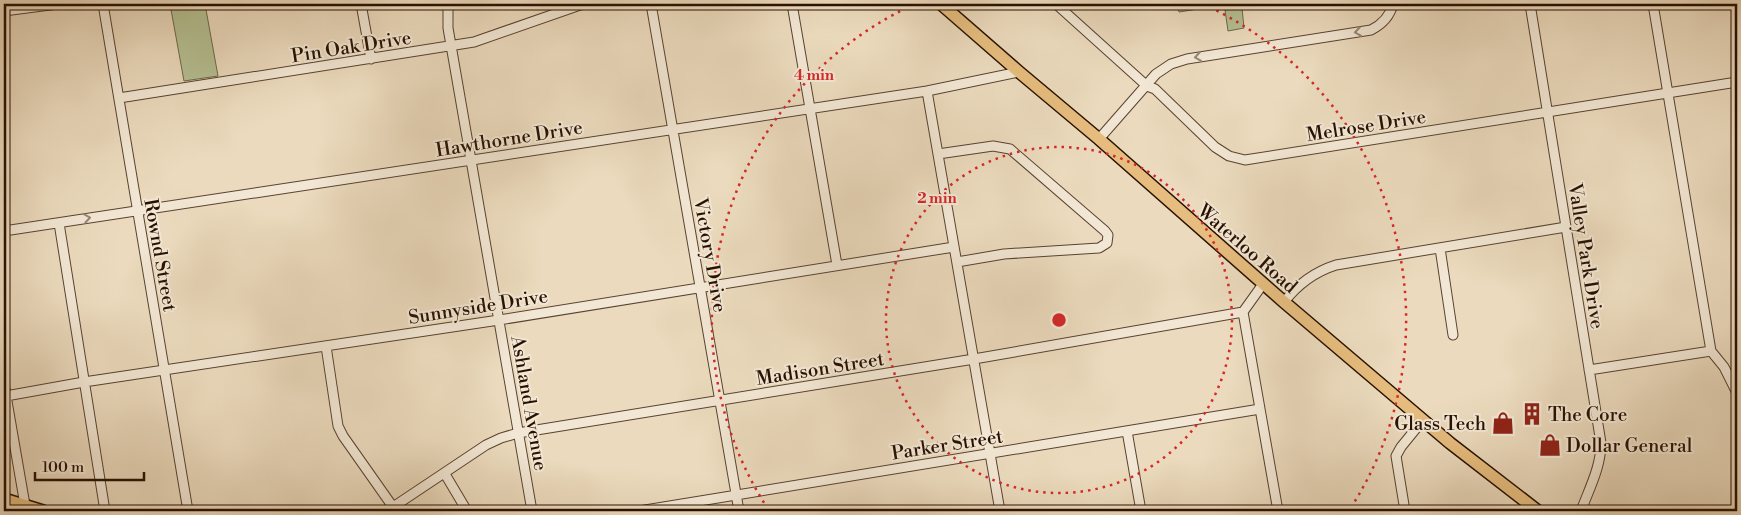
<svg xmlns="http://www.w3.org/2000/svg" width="1741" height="515" font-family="'Libre Bodoni',serif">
  <rect width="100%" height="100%" fill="#ebdabd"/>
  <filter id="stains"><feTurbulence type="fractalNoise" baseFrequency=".004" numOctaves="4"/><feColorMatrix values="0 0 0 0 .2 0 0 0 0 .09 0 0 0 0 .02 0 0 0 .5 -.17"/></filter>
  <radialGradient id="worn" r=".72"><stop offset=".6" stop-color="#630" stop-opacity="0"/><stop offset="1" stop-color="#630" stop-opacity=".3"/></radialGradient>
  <path fill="#b5c093" stroke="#6e684a" d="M170 4H205L218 76 184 81Z
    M1177 4H1230L1179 12Z
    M1242 8 1244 28 1228 31 1225 10Z"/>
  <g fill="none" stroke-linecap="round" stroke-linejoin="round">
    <defs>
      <path id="minor" d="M103 4 188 511
        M361 4 371 59
        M448 4V28L532 511
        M651 4 739 511
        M792 4 837 265
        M1056 4 1147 86 1155 89 1215 147 1229 156 1245 160 1737 82
        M1530 4 1601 443C1601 467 1589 489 1581 511
        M1653 4 1711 351 1724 367 1737 393
        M4 11 58 4
        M927 91 1000 511
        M119 98 474 42 583 4
        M1099 139 1156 74 1171 64 1187 59 1371 30C1383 24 1390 16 1393 4
        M938 154 993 146 1010 149 1105 231 1108 235 1107 243 1099 248 1004 254 957 262
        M59 223 105 511
        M4 231 927 91 1019 72
        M1440 248 1453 335
        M1284 302C1298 284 1314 272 1336 265L1566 227
        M1243 312 1278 511
        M326 346 338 426 343 436 393 507
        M1589 370 1711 351
        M4 384 25 505
        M6 396 84 382 499 320 954 247
        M1127 431 1141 511
        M445 474 467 511
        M387 511 486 445 501 438 518 433 974 359 1243 312 1263 284
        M639 511 1260 409
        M1405 511 1396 456 1401 447 1423 420"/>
      <path id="major" d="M941 4 1019 72 1099 139 1284 302 1450 443 1538 511
        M4 499 43 511"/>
    </defs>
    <use href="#minor" stroke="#594230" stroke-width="11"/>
    <use href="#major" stroke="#281001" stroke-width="14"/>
    <use href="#minor" stroke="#f2e7d4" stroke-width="9"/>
    <use href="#major" stroke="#e6bd7e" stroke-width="11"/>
  </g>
  <defs><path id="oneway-chevron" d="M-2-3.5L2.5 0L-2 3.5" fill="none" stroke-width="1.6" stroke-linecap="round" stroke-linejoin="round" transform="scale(1.25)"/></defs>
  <g stroke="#978675">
    <use href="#oneway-chevron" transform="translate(1358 32) rotate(171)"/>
    <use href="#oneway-chevron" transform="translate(1198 57) rotate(171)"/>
    <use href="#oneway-chevron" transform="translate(87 218) rotate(-9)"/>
  </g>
  <g fill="none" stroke="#d62828" stroke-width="2.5" stroke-dasharray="2.5 5">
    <circle cx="1059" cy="320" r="173"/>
    <path d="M768 509A347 347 0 0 1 915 4M1203 4A347 347 0 0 1 1350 509"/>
  </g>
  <defs>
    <symbol id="building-bare" viewBox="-9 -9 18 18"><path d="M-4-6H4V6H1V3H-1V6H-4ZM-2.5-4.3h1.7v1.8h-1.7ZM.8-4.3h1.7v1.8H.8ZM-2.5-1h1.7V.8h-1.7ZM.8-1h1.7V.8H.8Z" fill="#8f2418" stroke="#f2e7d4" stroke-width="2.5" paint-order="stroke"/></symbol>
    <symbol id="shop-bare" viewBox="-9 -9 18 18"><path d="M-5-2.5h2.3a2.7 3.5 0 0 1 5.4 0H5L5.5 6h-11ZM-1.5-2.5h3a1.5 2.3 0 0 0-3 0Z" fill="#8f2418" stroke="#f2e7d4" stroke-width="2.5" paint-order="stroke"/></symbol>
  </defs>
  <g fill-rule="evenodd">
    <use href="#building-bare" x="1516" y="398" width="32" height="32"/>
    <use href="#shop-bare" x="1487" y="407" width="32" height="32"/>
    <use href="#shop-bare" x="1534" y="429" width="32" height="32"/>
  </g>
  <g text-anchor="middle" stroke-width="4" stroke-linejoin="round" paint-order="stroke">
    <g font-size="19" fill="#281001" stroke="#f2e7d4">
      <text transform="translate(351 46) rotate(-9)" y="7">Pin Oak Drive</text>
      <text transform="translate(1366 125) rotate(-9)" y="7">Melrose Drive</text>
      <text transform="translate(509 138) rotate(-9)" y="7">Hawthorne Drive</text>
      <text transform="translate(1248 248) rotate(41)" y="7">Waterloo Road</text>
      <text transform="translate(161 255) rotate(80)" y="7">Rownd Street</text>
      <text transform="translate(711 255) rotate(80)" y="7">Victory Drive</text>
      <text transform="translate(1587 256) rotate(81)" y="7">Valley Park Drive</text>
      <text transform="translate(478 306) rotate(-9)" y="7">Sunnyside Drive</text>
      <text transform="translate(820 368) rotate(-9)" y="7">Madison Street</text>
      <text transform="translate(530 403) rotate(80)" y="7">Ashland Avenue</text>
      <text transform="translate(947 444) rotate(-9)" y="7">Parker Street</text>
    </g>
    <g font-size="19" fill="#281001" stroke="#f2e7d4" text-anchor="start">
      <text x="1548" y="421">The Core</text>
      <text x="1486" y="430" text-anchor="end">Glass Tech</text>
      <text x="1566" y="452">Dollar General</text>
    </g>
  </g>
  <circle cx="1059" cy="320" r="8" fill="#d62828" stroke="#f2e7d4" stroke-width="2.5"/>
  <g font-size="15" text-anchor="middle" font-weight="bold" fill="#d62828" stroke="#f2e7d4" stroke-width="4" stroke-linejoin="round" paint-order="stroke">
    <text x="814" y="80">4 min</text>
    <text x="937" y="203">2 min</text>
  </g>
  <rect width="1741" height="515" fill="none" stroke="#ebdabd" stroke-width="20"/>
  <rect x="5" y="5" width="1731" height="505" fill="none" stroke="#281001" stroke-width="2.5"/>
  <rect x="10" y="10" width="1721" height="495" fill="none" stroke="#281001"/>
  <path d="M35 472v8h109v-8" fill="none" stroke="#281001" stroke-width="2.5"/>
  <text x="42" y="472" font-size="15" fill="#281001" stroke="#f2e7d4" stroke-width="4" paint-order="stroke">100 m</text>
  <rect width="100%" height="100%" filter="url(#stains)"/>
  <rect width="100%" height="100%" fill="url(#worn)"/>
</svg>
